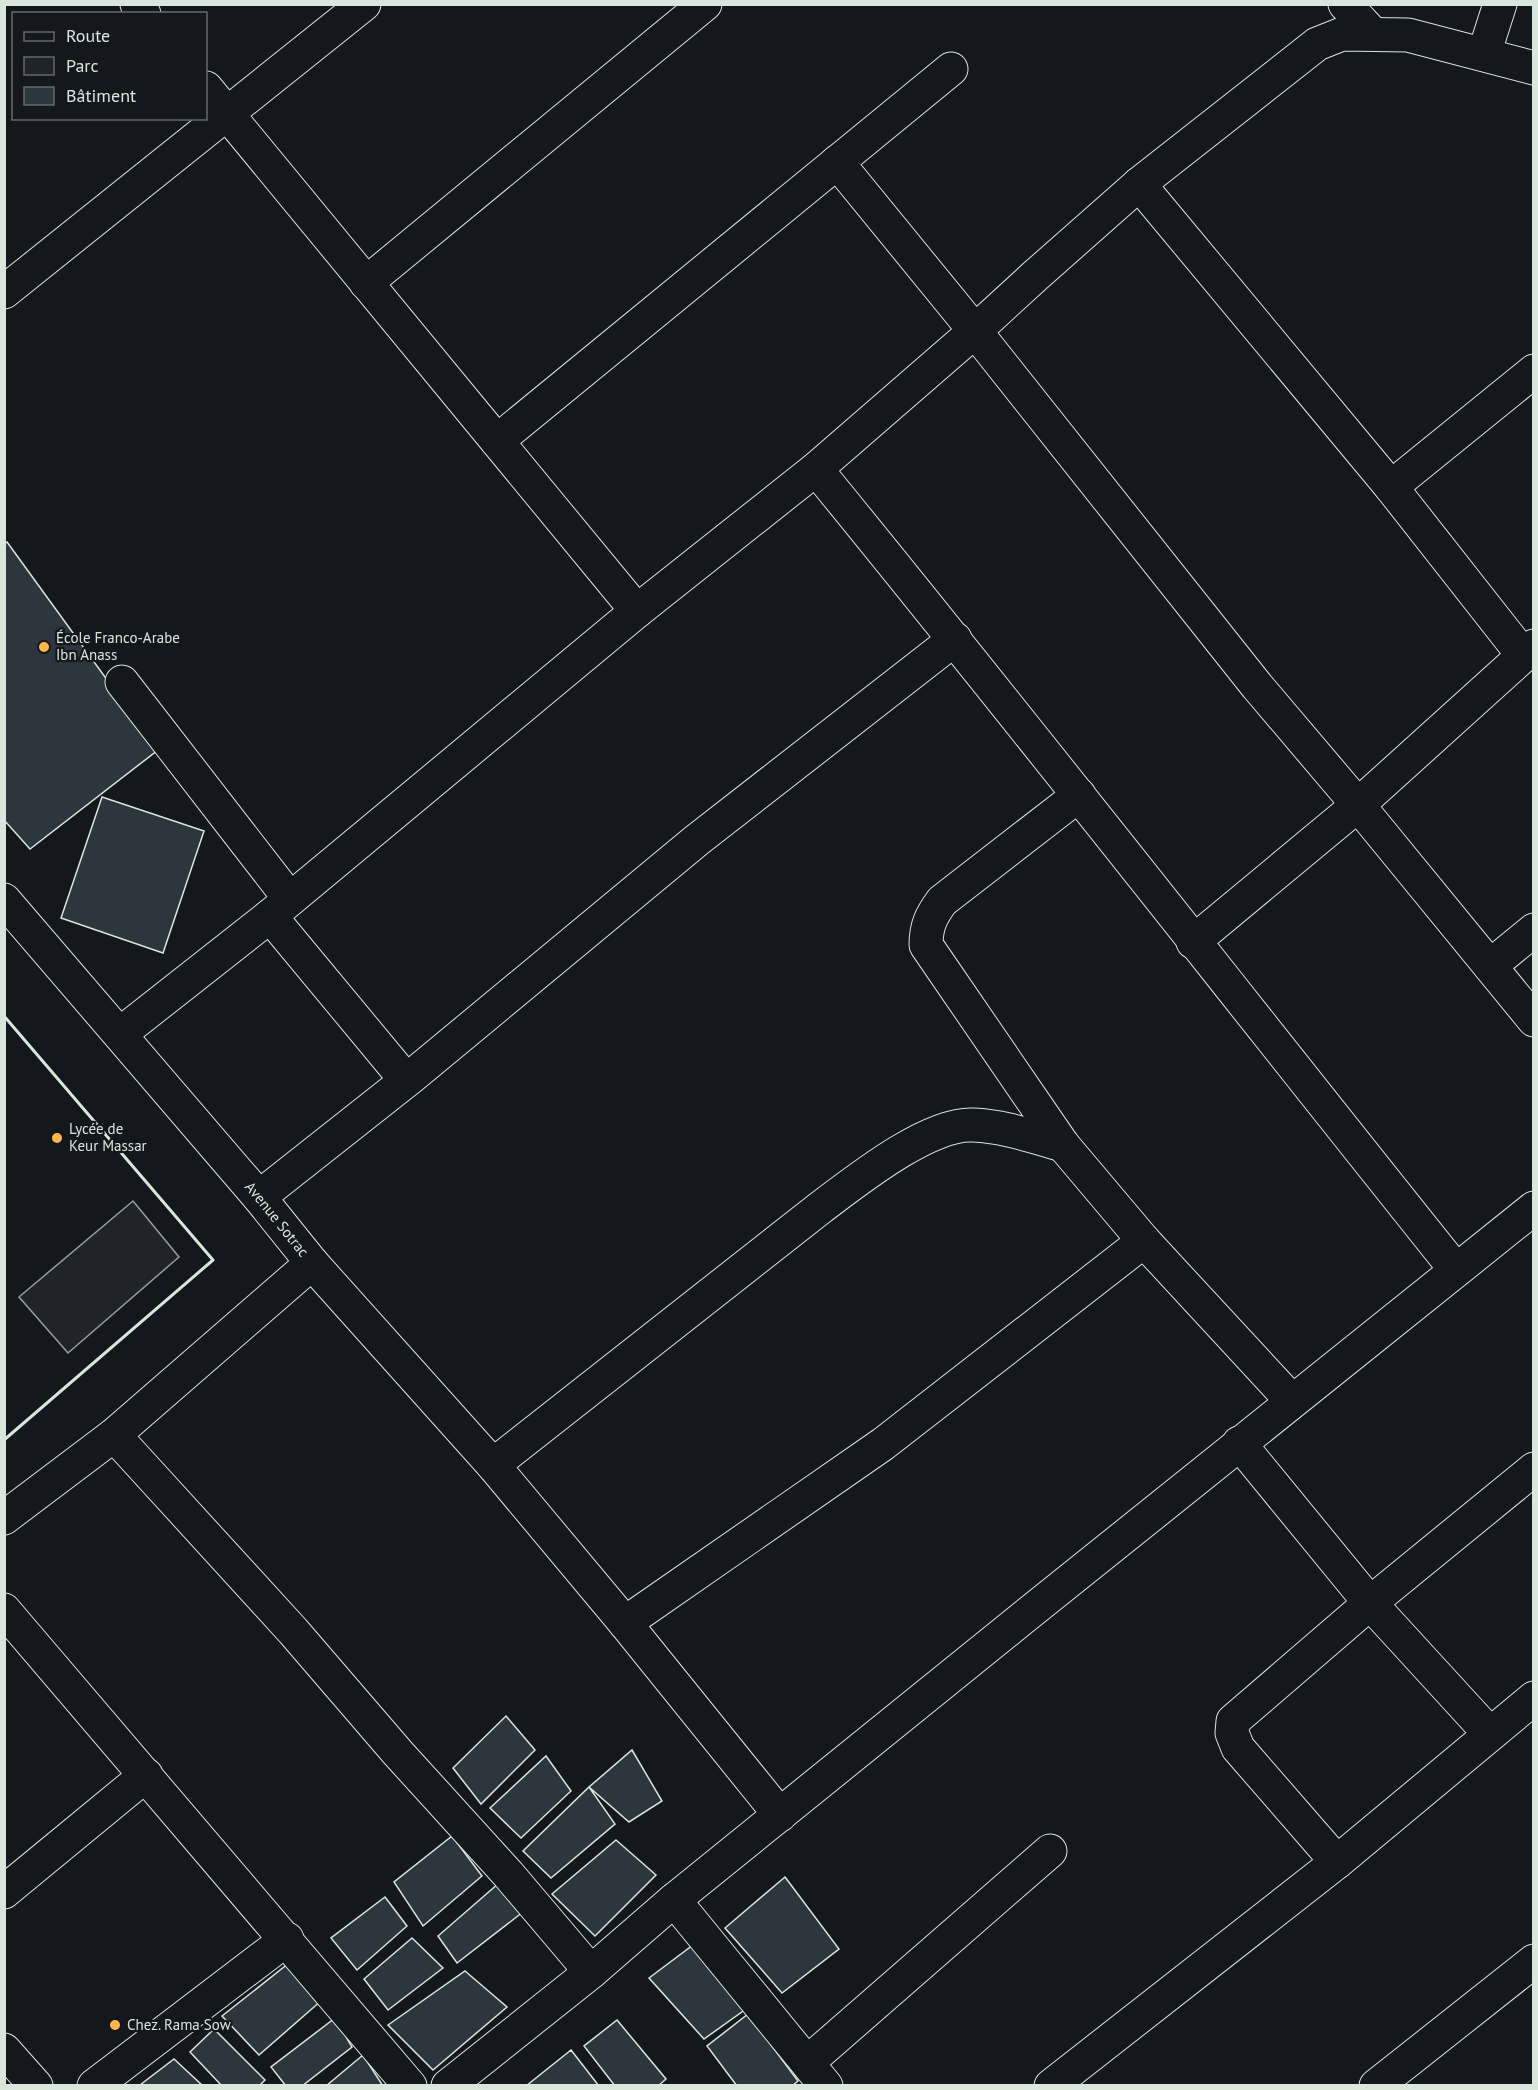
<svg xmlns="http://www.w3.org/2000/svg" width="1538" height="2090" font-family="'PT Sans',sans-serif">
  <rect width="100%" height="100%" fill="#14181c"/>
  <path fill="#202428" stroke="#939e99" stroke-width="1.5" d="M133 1201 179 1257 68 1353 19 1297Z"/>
  <path fill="#2c363c" stroke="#d8e6dc" stroke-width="1.5" d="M7 542 158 750 30 849 4 820V544Z
    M102 797 204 831 163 953 61 918Z
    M506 1716 535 1750 481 1804 453 1768Z
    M632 1750 662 1801 629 1822 589 1787Z
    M546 1756 571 1791 521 1838 490 1808Z
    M589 1787 615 1824 551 1878 523 1851Z
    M452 1836 482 1876 423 1926 394 1882Z
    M616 1840 656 1875 595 1936 552 1894Z
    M785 1877 839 1949 782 1993 725 1928Z
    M499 1883 523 1912 457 1963 438 1936Z
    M385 1897 407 1926 357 1970 331 1938Z
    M412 1938 443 1968 388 2010 364 1979Z
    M693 1945 753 2004 704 2039 649 1978Z
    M289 1963 322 2000 259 2055 222 2016Z
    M465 1971 507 2007 433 2070 388 2025Z
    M748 2014 798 2081 792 2086H737L707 2046Z
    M335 2018 352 2047 302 2086H286L271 2067Z
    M617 2020 666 2079 658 2086H615L584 2046Z
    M214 2029 265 2080 259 2086H222L190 2052Z
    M571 2050 599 2086H526Z
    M363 2055 383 2086H326Z
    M174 2059 203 2086 140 2085Z"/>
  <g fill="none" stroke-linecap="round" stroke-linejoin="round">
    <defs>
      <g id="minor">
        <path d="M137 4 144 14"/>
        <path d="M1345 4 1372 33"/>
        <path d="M1484 54 1500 4"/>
        <path d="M206 88 637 611"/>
        <path d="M837 162 975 331 1257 686 1358 805 1534 1020"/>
        <path d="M1139 184 1391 487 1523 655"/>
        <path d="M366 283 705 4"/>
        <path d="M4 292 364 4"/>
        <path d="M497 441 951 69"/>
        <path d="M816 469C1032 733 1242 1003 1456 1270"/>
        <path d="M1391 487 1534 371"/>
        <path d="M122 682 290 899"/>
        <path d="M1079 795 942 901C931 916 926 926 926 945L1063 1145 1144 1241 1292 1401"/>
        <path id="s1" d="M4 900 259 1197 312 1263 114 1435 4 1518"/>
        <path d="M270 916 406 1080"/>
        <path d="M1193 942 1358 805 1534 646"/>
        <path d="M1490 966 1534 930"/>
        <path d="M120 1034 270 916 637 611 816 469 975 331 1036 275 1139 184 1317 44 1342 34 1408 35 1534 68"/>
        <path d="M259 1197 411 1077 697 840 955 639"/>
        <path d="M312 1263 493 1465 625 1623 780 1815"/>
        <path d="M114 1435 293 1631 398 1753 508 1874 591 1972"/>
        <path d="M1239 1443 1370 1603 1490 1734"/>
        <path d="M493 1465 820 1208C856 1181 928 1123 973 1125 1004 1126 1034 1137 1063 1145"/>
        <path d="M4 1610 410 2086"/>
        <path d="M625 1623 883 1444 1144 1241"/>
        <path d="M1337 1862 1238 1748 1232 1733 1233 1721 1370 1603 1534 1469"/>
        <path d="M4 1892 146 1775"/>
        <path d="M674 1900 826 2086"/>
        <path d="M4 2050 36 2086"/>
        <path d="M808 2062 1050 1851"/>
        <path d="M94 2086 287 1939"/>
        <path d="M448 2086 591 1972 674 1900 1024 1617 1534 1208"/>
        <path d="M1051 2086 1337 1862 1534 1698"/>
        <path d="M1376 2086 1534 1961"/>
      </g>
    </defs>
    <use href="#minor" stroke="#d8e6dc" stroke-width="35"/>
    <use href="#minor" stroke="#14181c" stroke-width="33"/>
    <path stroke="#d8e6dc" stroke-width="3" d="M4 1016 213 1260 4 1440"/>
  </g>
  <g fill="#ffb74d" stroke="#14181c" stroke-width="2">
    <circle cx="44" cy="647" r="6"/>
    <circle cx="57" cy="1138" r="6"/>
    <circle cx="115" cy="2025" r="6"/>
  </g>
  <g text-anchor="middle" stroke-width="4.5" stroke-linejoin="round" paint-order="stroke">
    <g font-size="15" fill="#d8e6dc" stroke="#14181c" text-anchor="start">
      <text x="56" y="643">École Franco-Arabe<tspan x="56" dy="17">Ibn Anass</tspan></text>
      <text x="69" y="1134">Lycée de<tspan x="69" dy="17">Keur Massar</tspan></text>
      <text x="127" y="2030">Chez. Rama Sow</text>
    </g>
    <g font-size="15" fill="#d8e6dc" stroke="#14181c">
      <text dy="5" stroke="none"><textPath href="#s1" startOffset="420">Avenue Sotrac</textPath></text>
    </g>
  </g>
  <rect width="1538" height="2090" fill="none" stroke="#d8e6dc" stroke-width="12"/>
  <rect x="12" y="12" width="195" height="108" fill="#14181c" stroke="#626a69" stroke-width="1.5"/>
  <rect x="24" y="32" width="30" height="9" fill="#14181c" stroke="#626a69" stroke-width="1.5"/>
  <text x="66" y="42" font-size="18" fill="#d8e6dc">Route</text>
  <rect x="24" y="57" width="30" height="18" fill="#202428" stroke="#626a69" stroke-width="1.5"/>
  <text x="66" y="72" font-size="18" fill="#d8e6dc">Parc</text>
  <rect x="24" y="87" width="30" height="18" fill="#2c363c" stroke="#626a69" stroke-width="1.5"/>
  <text x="66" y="102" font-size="18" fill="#d8e6dc">Bâtiment</text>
</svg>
